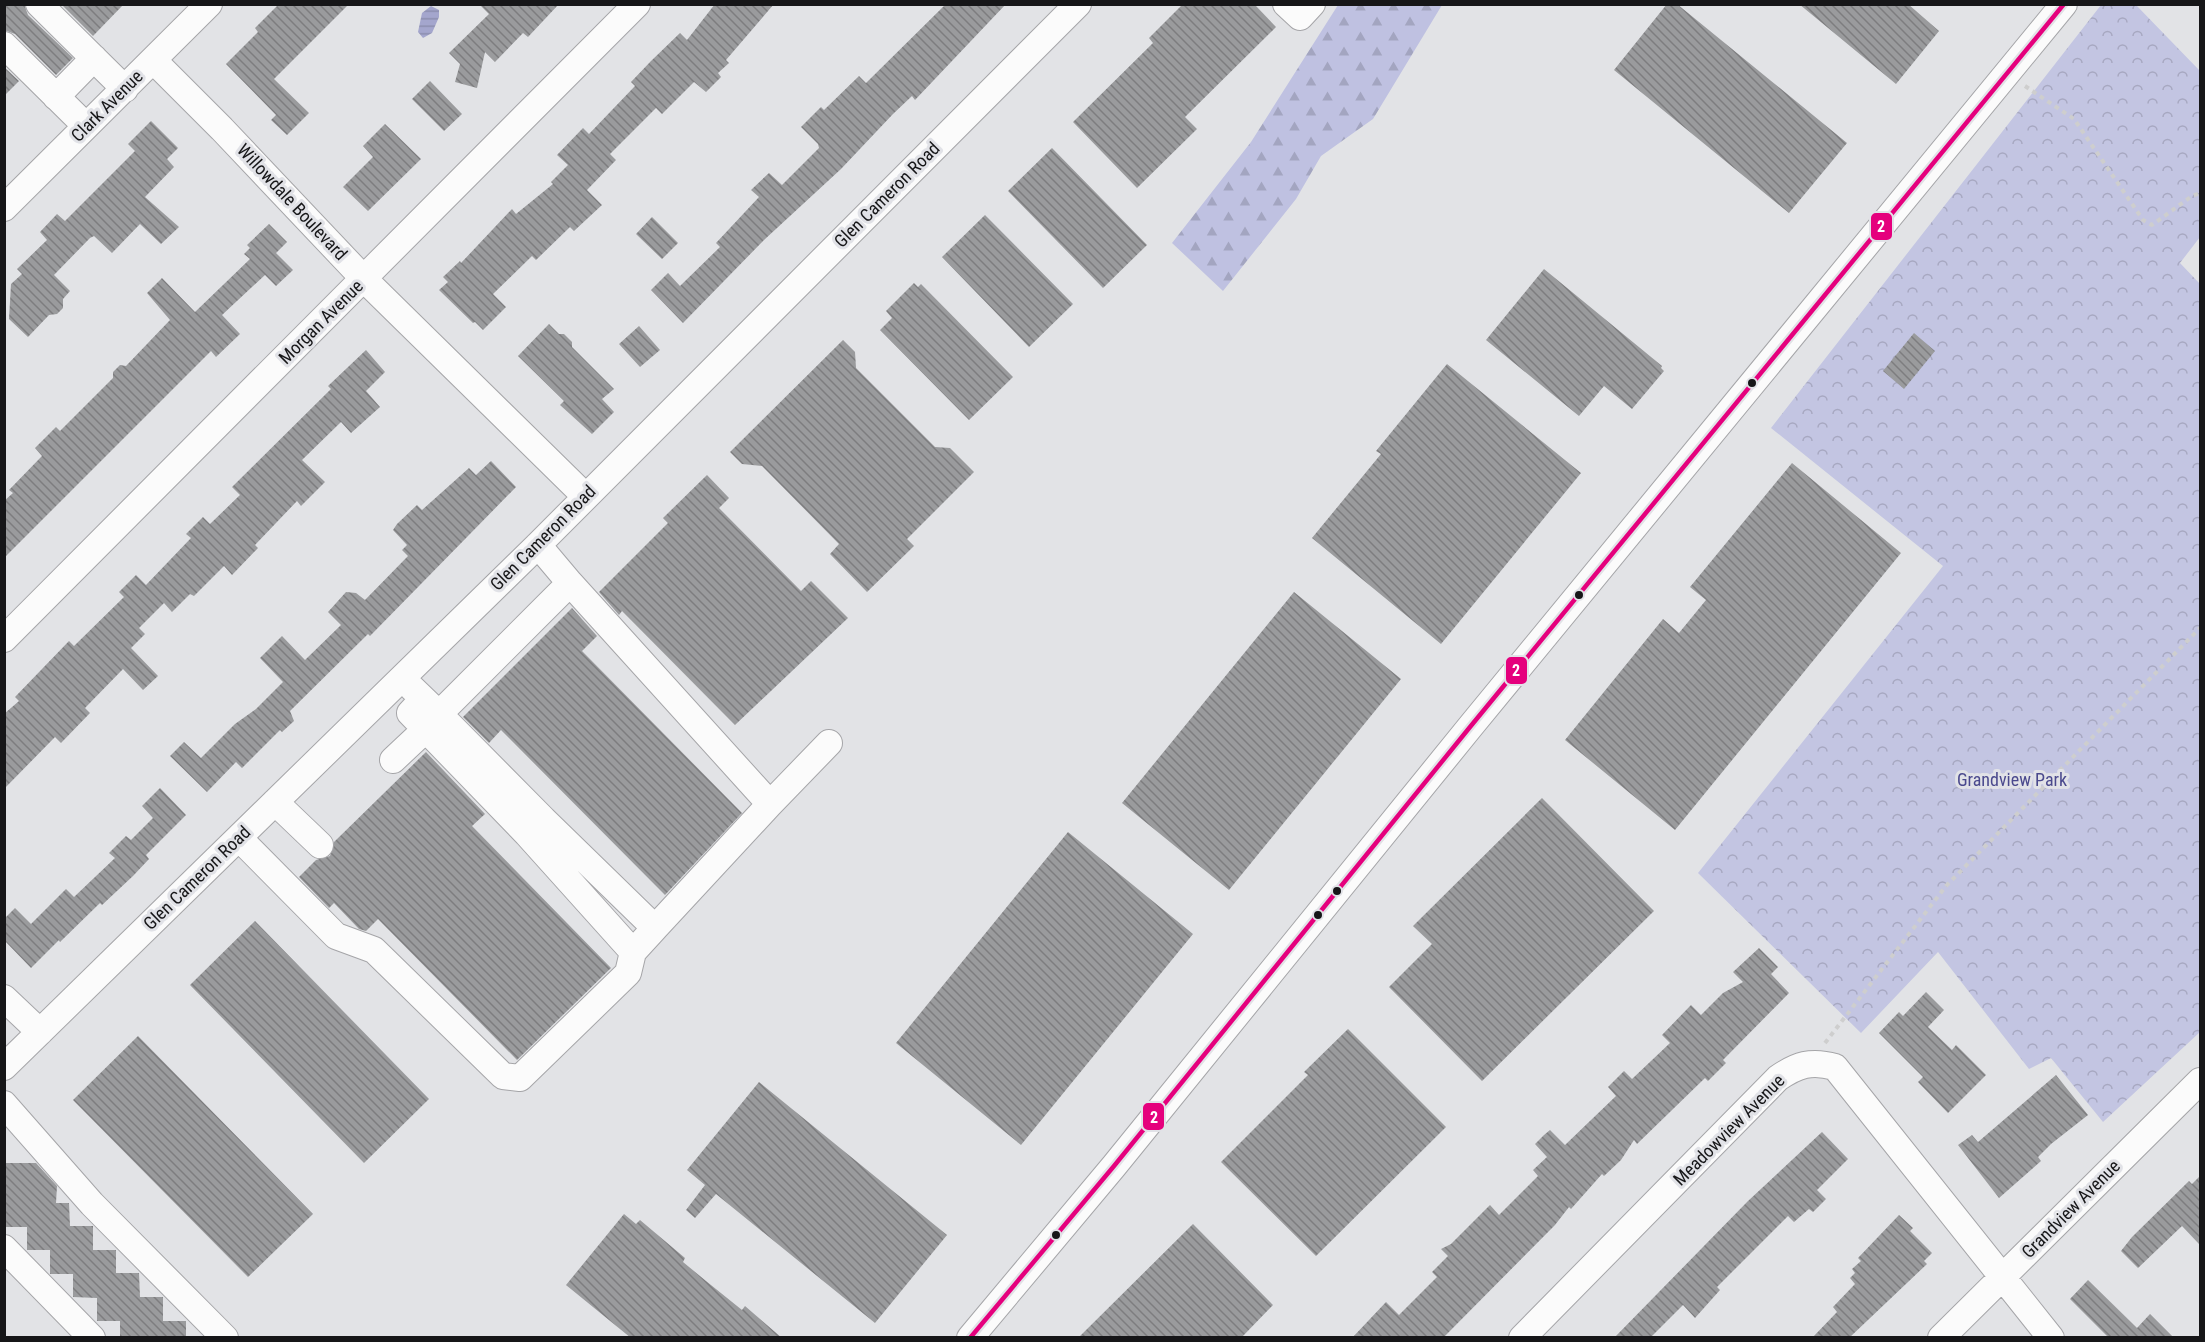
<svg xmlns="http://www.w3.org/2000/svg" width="2205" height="1342" font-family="'Roboto Condensed',sans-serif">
  <defs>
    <pattern id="forest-firs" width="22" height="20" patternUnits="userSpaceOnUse" patternTransform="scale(1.5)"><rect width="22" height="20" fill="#bfc1e1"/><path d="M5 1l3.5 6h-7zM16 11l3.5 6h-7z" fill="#a3a5c0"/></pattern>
    <pattern id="park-crowns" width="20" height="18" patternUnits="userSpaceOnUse" patternTransform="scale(1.5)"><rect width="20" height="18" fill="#c3c5e2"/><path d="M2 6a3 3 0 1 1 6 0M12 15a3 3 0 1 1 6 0" fill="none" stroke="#a7a8c1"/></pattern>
    <pattern id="water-rules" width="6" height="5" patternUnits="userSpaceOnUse" patternTransform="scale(1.5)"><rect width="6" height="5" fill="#a4a6cd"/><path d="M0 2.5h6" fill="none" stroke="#8c8eaf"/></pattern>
    <pattern id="building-back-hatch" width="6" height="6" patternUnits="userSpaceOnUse" patternTransform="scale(1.5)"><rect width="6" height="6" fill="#9a9b9d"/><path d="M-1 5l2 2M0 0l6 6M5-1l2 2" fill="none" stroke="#7d7d7f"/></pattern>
  </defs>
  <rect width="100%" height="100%" fill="#e2e3e6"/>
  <path fill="url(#forest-firs)" d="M1338 5H1442L1373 119 1321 156 1296 199 1223 291 1172 243 1251 142Z"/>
  <path fill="url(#park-crowns)" d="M2101 5H2136L2200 71V237L2180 263 2200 284V1032L2103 1122 2051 1058 2029 1069 1938 952 1861 1033 1698 873 1943 566 1771 428Z"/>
  <path fill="url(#water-rules)" d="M431 6 439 10V17L432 33 423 38 418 32 422 13Z"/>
  <path fill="url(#building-back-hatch)" d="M4 4H24L28 15 73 58 56 75 15 34 4 30Z
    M61 4H124L93 36Z
    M279 4H349L274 79 309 113 287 135 271 120 276 115 226 64 258 32 255 28Z
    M479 4H559L528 37 523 33 495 62 485 52 477 88 455 82 460 64 449 53 489 14Z
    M715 4H774L726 60 729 63 718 73 721 77 706 92 694 82 662 114 656 108 610 154 616 160 587 190 602 205 574 231 570 227 536 260 532 256 493 294 506 307 483 330 475 322 473 323 439 290 448 282 443 277 460 261 461 263 512 209 516 214 553 184 551 182 568 165 557 155 583 128 589 134 635 86 631 82 651 61 680 33 687 40Z
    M946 4H1006L915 100 912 96 893 114 841 169 764 240 683 323 651 290 668 273 680 286 720 247 716 243 759 197 751 190 769 173 782 185 819 148 818 144 801 127 821 107 824 110 859 76 866 83Z
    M1183 4H1254L1276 27 1185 117 1197 129 1137 188 1073 122 1153 43 1149 38Z
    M1667 4H1677L1847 143 1789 213 1614 70Z
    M1799 4H1908L1939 31 1896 84Z
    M4 67 19 81 4 96Z
    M430 81 462 114 444 131 412 99Z
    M151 121 178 148 167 159 174 167 145 197 179 227 161 244 140 224 112 253 94 236 90 238 54 275 70 291 63 299V308L57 314 49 315 28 337 9 319 11 284 22 274 17 269 47 240 40 232 57 214 65 221 135 151 128 144Z
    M385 124 421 159 368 211 343 187 373 157 363 146Z
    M1052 148 1147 245 1103 288 1008 191Z
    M985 215 1073 304 1029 347 942 257Z
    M652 217 678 243 662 259 636 234Z
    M269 224 287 242 276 253 293 270 276 286 265 275 222 315 240 334 216 357 211 351 4 558V501L13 493 9 490 42 456 35 448 56 427 60 431 113 378V372L120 365 126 366 170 320 147 293 162 278 195 312 250 259 244 254 250 248 247 245Z
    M1544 269 1662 366 1661 368 1664 371 1632 409 1604 386 1579 416 1486 340Z
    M914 283 918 287 921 284 1013 377 969 420 880 330 892 318 886 311Z
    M549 324 559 334H564L572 342V347L614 389 602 399 614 412 592 434 560 405 564 401 518 356Z
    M639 326 660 350 640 367 619 344Z
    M1914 333 1935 351 1904 389 1883 371Z
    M843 340 855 352 856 368 935 447 950 448 974 472 907 539 914 546 867 592 830 554 839 544 762 466 742 464 730 452Z
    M366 350 385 372 366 391 380 407 351 433 341 422 302 460 325 482 301 506 297 501 255 545 258 548 232 575 224 566 194 596 190 594 172 612 164 603 139 628 145 634 131 648 158 676 143 690 123 669 85 708 90 713 61 743 55 737 4 789V714L19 701 15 697 69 641 74 646 124 597 119 592 136 575 146 585 191 538 186 534 203 517 210 524 240 495 232 487 331 389 328 386Z
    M1447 364 1581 473 1441 644 1312 538 1381 454 1376 451Z
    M491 461 516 487 370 636 368 634 290 711 294 721 282 732 280 730 242 768 236 762 207 792 170 756 184 742 201 758 235 724 256 709 283 682 260 658 282 636 305 660 341 625 328 612 346 592 356 593 365 600 408 556 402 550 407 545 393 530 397 524 417 505 422 510 469 468 476 475Z
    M1792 463 1901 553 1675 830 1565 740 1663 619 1679 633 1706 600 1690 587Z
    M707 475 729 498 719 508 801 591 811 581 848 618 735 725 622 611 619 615 599 592 668 523 663 518Z
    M1294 592 1401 679 1229 890 1122 803Z
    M572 608 597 636 582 651 742 813 665 895 501 730 489 743 463 717Z
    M426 752 485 814 472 826 611 968 517 1060 378 919 366 931 359 929 334 903 329 908 299 877 316 860 330 856 334 842Z
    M160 788 186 815 146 855 149 859 133 876 102 905 100 903 60 942 59 940 31 968 4 940V919L15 908 31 924 66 889 74 897 115 858 109 853 126 836 131 840 153 818 142 806Z
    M1542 798 1654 911 1482 1081 1389 987 1432 944 1413 926Z
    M1068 832 1193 934 1021 1145 896 1043Z
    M255 921 429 1099 364 1163 190 985Z
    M1759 948 1778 967 1771 974 1789 993 1723 1060 1726 1063 1708 1081 1705 1078 1637 1144 1634 1140 1621 1160 1604 1176 1602 1174 1571 1209 1569 1207 1555 1225 1443 1338H1352L1386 1302 1399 1315 1437 1277 1432 1272 1448 1256 1441 1249 1451 1244 1490 1205 1499 1215 1538 1176 1533 1170 1547 1157 1535 1144 1544 1135 1550 1130 1565 1145 1616 1096 1608 1087 1624 1071 1632 1079 1670 1043 1662 1035 1691 1005 1701 1015 1723 993 1743 982 1733 972Z
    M1926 992 1944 1010 1928 1027 1952 1050 1956 1045 1986 1075 1948 1113 1918 1082 1923 1077 1879 1033 1899 1012 1903 1016Z
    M1348 1029 1446 1127 1316 1256 1221 1162 1308 1075 1304 1072Z
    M138 1036 313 1214 248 1277 73 1100Z
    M2056 1075 2088 1115 2051 1144 2038 1157 2041 1161 1999 1198 1958 1145 1972 1135 1978 1142Z
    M759 1082 947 1235 875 1323 716 1194 695 1218 686 1210 705 1185 687 1170Z
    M1822 1132 1848 1159 1817 1190 1826 1199 1813 1212 1809 1209 1794 1222 1788 1216 1717 1287 1720 1290 1695 1318 1683 1305 1650 1338H1614L1748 1201Z
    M4 1163H36L57 1186 56 1203H69L70 1226H93V1250H116V1273H139L140 1297H163V1321H186V1338H120V1321H97V1298L73 1297V1274H50V1250H27V1227H4Z
    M2200 1176V1245L2182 1226 2138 1268 2121 1251 2132 1237 2189 1181 2192 1184Z
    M624 1214 636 1224 640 1220 685 1258 683 1262 706 1281 742 1310 745 1306 782 1338H631L566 1285Z
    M1899 1215 1913 1228 1910 1231 1932 1253 1924 1261 1927 1264 1849 1338H1812L1837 1312 1833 1307 1855 1284 1850 1278 1855 1273 1852 1269 1861 1261 1858 1258Z
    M1193 1224 1273 1305 1241 1338H1078Z
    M2088 1280 2137 1328 2150 1314 2174 1338H2109L2070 1299Z"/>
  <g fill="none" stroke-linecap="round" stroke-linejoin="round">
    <defs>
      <path id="minor" d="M39 4 125 89
        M1286 4 1300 17 1312 4
        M4 45 86 126
        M153 60 222 129 364 279 585 496
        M56 97 94 58
        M4 208 209 4
        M570 583 770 804 655 928
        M4 639 637 4
        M412 688 439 714 570 583 538 545
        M423 699 410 713 527 834 633 952 655 928 543 819 527 834
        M439 714 543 819
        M393 760 426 729
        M275 802 320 845
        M770 804 829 743
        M239 838 336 936 374 950 503 1076 520 1078 628 973 633 952
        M4 998 40 1032
        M4 1067 538 545 1078 4
        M4 1104 92 1204 225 1338
        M4 1248 92 1338
        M970 1338 1114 1166 1470 727 2064 4
        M1522 1338 1778 1078C1797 1065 1811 1060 1835 1067L2051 1338
        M1941 1338 2200 1081"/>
    </defs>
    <use href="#minor" stroke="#a5a5a8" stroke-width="28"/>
    <path stroke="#cecece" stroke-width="4" stroke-dasharray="4.5 4.5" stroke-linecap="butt" d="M2025 86 2074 119 2143 220 2152 225 2192 196 2200 193
      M1825 1043 1946 886 2200 628"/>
    <use href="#minor" stroke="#fbfbfb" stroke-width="26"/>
    <defs>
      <path id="bus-1" d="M970 1338 1114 1166 1470 727 2064 4"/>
    </defs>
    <use href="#bus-1" stroke="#e1e2e7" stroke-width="9"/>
    <use href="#bus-1" stroke="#e5007d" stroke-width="4.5"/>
  </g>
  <g fill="#161618" stroke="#e1e2e7" stroke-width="2">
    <circle cx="1752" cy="383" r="5"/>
    <circle cx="1579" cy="595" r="5"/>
    <circle cx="1337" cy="891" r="5"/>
    <circle cx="1318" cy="915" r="5"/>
    <circle cx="1056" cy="1235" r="5"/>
  </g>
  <g text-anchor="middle" stroke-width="6" stroke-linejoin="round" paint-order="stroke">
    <g font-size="18" fill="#161618" stroke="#e1e2e7">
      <text transform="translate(107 106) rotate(-45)" y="6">Clark Avenue</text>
      <text transform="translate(887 195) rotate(-45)" y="6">Glen Cameron Road</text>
      <text transform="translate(292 202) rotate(47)" y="6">Willowdale Boulevard</text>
      <text transform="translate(321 322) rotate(-45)" y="6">Morgan Avenue</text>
      <text transform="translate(543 538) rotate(-45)" y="6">Glen Cameron Road</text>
      <text transform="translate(197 878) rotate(-44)" y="6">Glen Cameron Road</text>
      <text transform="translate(1729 1130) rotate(-45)" y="6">Meadowview Avenue</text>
      <text transform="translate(2071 1209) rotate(-45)" y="6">Grandview Avenue</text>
    </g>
    <g font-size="18" fill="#4a498d" stroke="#e1e2e7">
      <text x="2012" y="786">Grandview Park</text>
    </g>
  </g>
  <g stroke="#e1e2e7" stroke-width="2">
    <rect x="1870" y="212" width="23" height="29" rx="6" fill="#e5007d"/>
    <rect x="1505" y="656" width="23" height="29" rx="6" fill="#e5007d"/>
    <rect x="1142" y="1102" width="23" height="29" rx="6" fill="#e5007d"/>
  </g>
  <g font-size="16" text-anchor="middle" font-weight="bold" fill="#fff">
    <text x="1881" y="232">2</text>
    <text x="1516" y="676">2</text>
    <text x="1154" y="1123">2</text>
  </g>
  <rect width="2205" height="1342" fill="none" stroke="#161618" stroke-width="12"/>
</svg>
